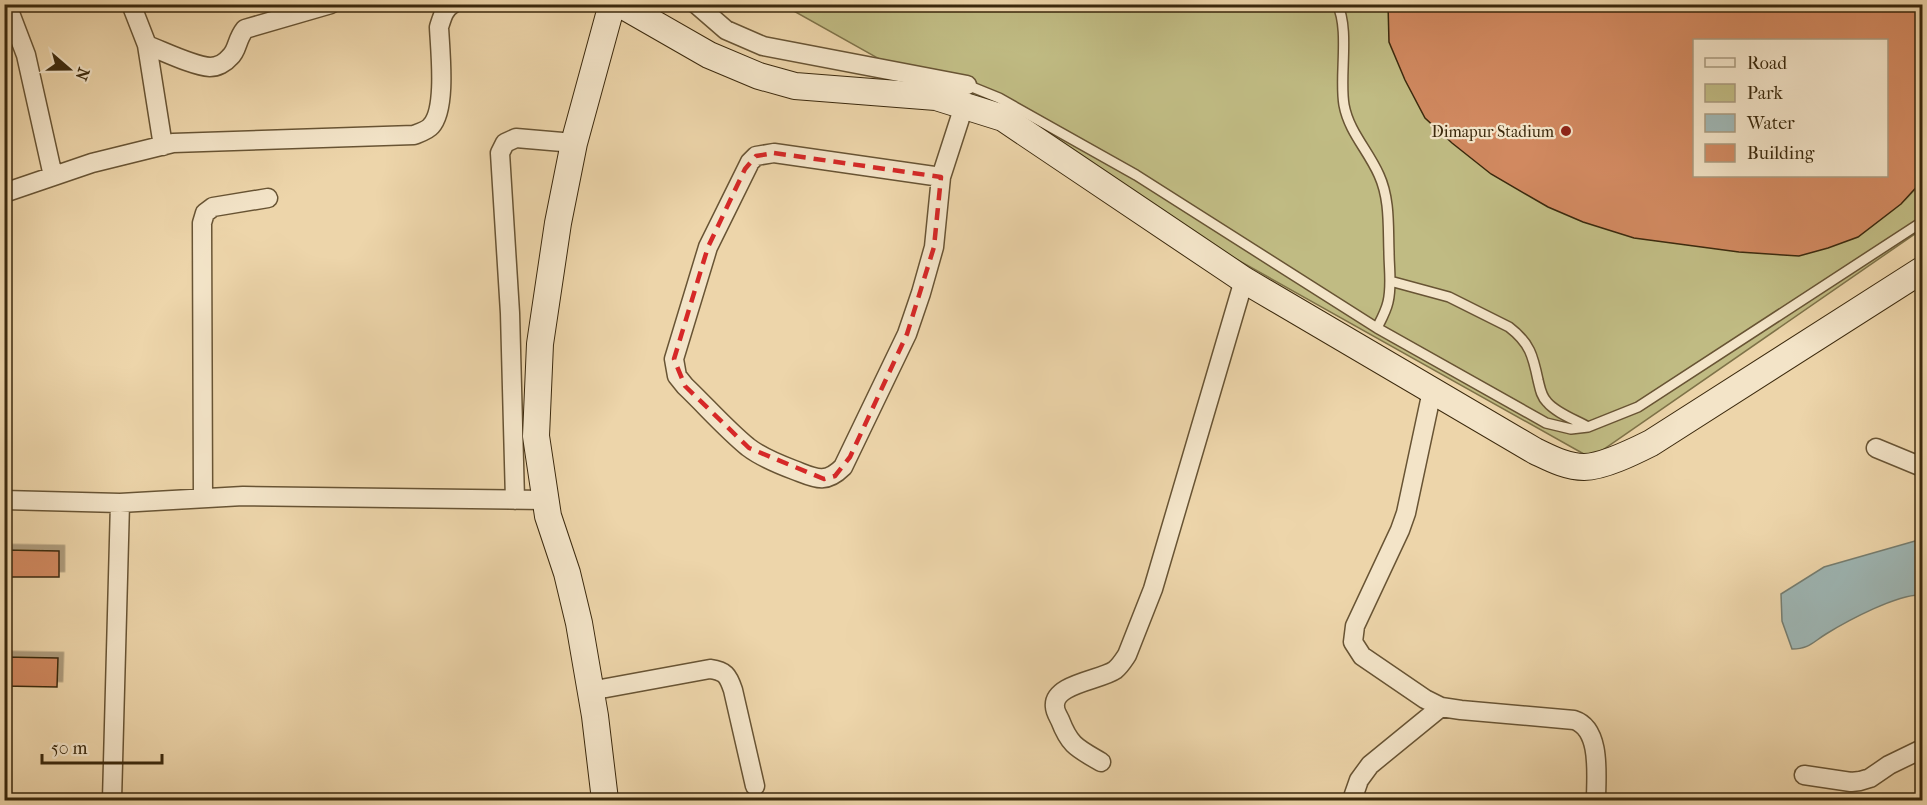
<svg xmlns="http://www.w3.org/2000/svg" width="1927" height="805" font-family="'IM FELL French Canon',serif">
  <defs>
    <filter id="shadow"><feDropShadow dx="5.5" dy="-5.5" stdDeviation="0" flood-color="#0004"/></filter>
  </defs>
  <rect width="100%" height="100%" fill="#edd5aa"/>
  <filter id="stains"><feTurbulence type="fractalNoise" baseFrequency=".00333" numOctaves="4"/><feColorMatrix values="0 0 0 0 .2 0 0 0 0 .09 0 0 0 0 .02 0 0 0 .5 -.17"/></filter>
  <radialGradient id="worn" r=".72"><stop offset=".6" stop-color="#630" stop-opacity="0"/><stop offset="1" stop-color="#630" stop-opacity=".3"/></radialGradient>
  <path fill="#c0bb83" stroke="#7e7248" stroke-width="1.5" fill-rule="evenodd" d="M783 5H1922V229L1591 458ZM1694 40H1886V176H1694Z"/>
  <path fill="#9eb6b4" stroke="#767e71" stroke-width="1.5" d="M1922 539V595C1899 593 1847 621 1826 634 1813 642 1809 649 1792 649L1782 621 1781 594 1824 567Z"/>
  <path fill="#d18961" stroke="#3b290d" stroke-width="1.5" fill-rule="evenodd" filter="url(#shadow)" d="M1388 4H1923V180L1901 204 1858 237 1828 248 1799 256 1739 252 1634 238 1583 222 1548 207 1491 174 1452 143 1425 118 1405 80 1389 42ZM1695 40H1887V176H1695Z
    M4 550 59 551V577H4Z
    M4 657 58 658 57 687 4 686Z"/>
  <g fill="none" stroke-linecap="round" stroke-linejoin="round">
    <defs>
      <path id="lane" d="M1337 4C1350 29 1339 77 1344 105 1349 132 1368 150 1379 175 1390 199 1388 226 1389 252 1389 269 1392 286 1388 302 1386 311 1381 320 1377 328
        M967 85 999 98 1136 175 1377 328 1546 423 1571 429 1588 427 1638 407 1922 222
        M1390 281 1449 297 1509 327C1530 343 1533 356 1538 380 1540 388 1541 396 1547 402 1556 413 1576 420 1588 427"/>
      <path id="street" d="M131 4 147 45
        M696 4 726 30 763 46 967 85
        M4 6 10 13 26 55 53 176
        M163 146 147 45C163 51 193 66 210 67 217 67 225 63 230 57 238 50 236 40 245 29L331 4
        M941 177 774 153 756 156 750 162 708 247 674 359 677 376 685 386C706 406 726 429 748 447 761 457 778 464 794 470 815 478 825 485 843 467L907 334 921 293 934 247 941 177 964 106
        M4 193 92 163 173 143 414 135C419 133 428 130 431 126 447 109 440 50 439 27 442 18 444 8 453 4
        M1432 391 1406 513 1400 530 1355 626 1353 642 1362 656 1425 699 1441 707 1461 710 1574 720C1602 729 1596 777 1596 800
        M1876 448 1922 467
        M203 498 202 223 205 213 213 207 268 198
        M4 500 120 503 243 496 545 500
        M515 500 510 313 500 153 505 143 516 138 574 143
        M590 691 710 669C725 671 728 675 733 690L755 786
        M1101 762C1077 748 1070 746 1060 720 1058 716 1055 711 1055 707 1052 684 1101 680 1115 670 1120 666 1123 661 1127 655L1153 589 1244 280
        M1804 775 1851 782 1860 781 1870 778 1889 765 1922 749
        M112 800 120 503
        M1352 800 1359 780 1370 765 1441 707"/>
      <path id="secondary" d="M620 4 709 55 759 76 795 86 936 97 1003 118 1244 280 1535 451C1550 458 1566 467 1584 467 1603 467 1633 452 1651 443L1922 270
        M605 800 595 716 579 623 567 573 548 516 536 436 540 344 558 223 574 143 612 4"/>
    </defs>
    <use href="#lane" stroke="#685434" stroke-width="12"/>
    <use href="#street" stroke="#685434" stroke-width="21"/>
    <use href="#secondary" stroke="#3b290d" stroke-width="28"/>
    <use href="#lane" stroke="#f3e4c8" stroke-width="9"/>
    <use href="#street" stroke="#f3e4c8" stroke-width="18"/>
    <use href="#secondary" stroke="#f3e4c8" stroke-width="26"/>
  </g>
  <path fill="none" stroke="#d62828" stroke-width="4.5" stroke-dasharray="12 8" stroke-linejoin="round" d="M774 153 941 177 934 247 907 334 850 457 835 476 824 479 749 448 685 386 674 359 708 247 745 169 756 156Z"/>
  <circle fill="#8f2418" stroke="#f3e4c8" stroke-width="2" cx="1566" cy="131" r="6"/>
  <g text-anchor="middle" stroke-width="4.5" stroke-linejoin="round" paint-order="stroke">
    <g font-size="16" fill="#3b290d" stroke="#f3e4c8" text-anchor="end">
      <text x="1554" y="137">Dimapur Stadium</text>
    </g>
  </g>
  <rect width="1927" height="805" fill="none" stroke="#edd5aa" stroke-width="24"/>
  <rect x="6" y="6" width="1915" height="793" fill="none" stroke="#3b290d" stroke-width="3"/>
  <rect x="12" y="12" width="1903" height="781" fill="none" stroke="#3b290d" stroke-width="1.5"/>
  <rect x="1693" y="39" width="195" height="138" fill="#f3e4c8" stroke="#a9997d" stroke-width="1.5"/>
  <rect x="1705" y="58" width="30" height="9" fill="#f3e4c8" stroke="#a9997d" stroke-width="1.5"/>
  <text x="1747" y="69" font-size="18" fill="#3b290d">Road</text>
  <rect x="1705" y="84" width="30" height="18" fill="#c0bb83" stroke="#a9997d" stroke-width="1.5"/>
  <text x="1747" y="99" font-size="18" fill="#3b290d">Park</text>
  <rect x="1705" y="114" width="30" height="18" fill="#9eb6b4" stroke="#a9997d" stroke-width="1.5"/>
  <text x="1747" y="129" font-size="18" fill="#3b290d">Water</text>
  <rect x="1705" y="144" width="30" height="18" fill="#d18961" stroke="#a9997d" stroke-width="1.5"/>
  <text x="1747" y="159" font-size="18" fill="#3b290d">Building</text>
  <g transform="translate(69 69) rotate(110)" stroke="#f3e4c8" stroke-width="4.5" paint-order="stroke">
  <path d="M0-4.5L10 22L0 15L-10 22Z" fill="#3b290d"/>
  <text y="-9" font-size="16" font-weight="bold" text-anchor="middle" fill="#3b290d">N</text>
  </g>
  <path d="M42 754v9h120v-9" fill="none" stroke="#3b290d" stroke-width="3"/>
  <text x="51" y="754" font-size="18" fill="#3b290d" stroke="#f3e4c8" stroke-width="4.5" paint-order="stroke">50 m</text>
  <rect width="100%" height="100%" filter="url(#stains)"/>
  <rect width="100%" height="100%" fill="url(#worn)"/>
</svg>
